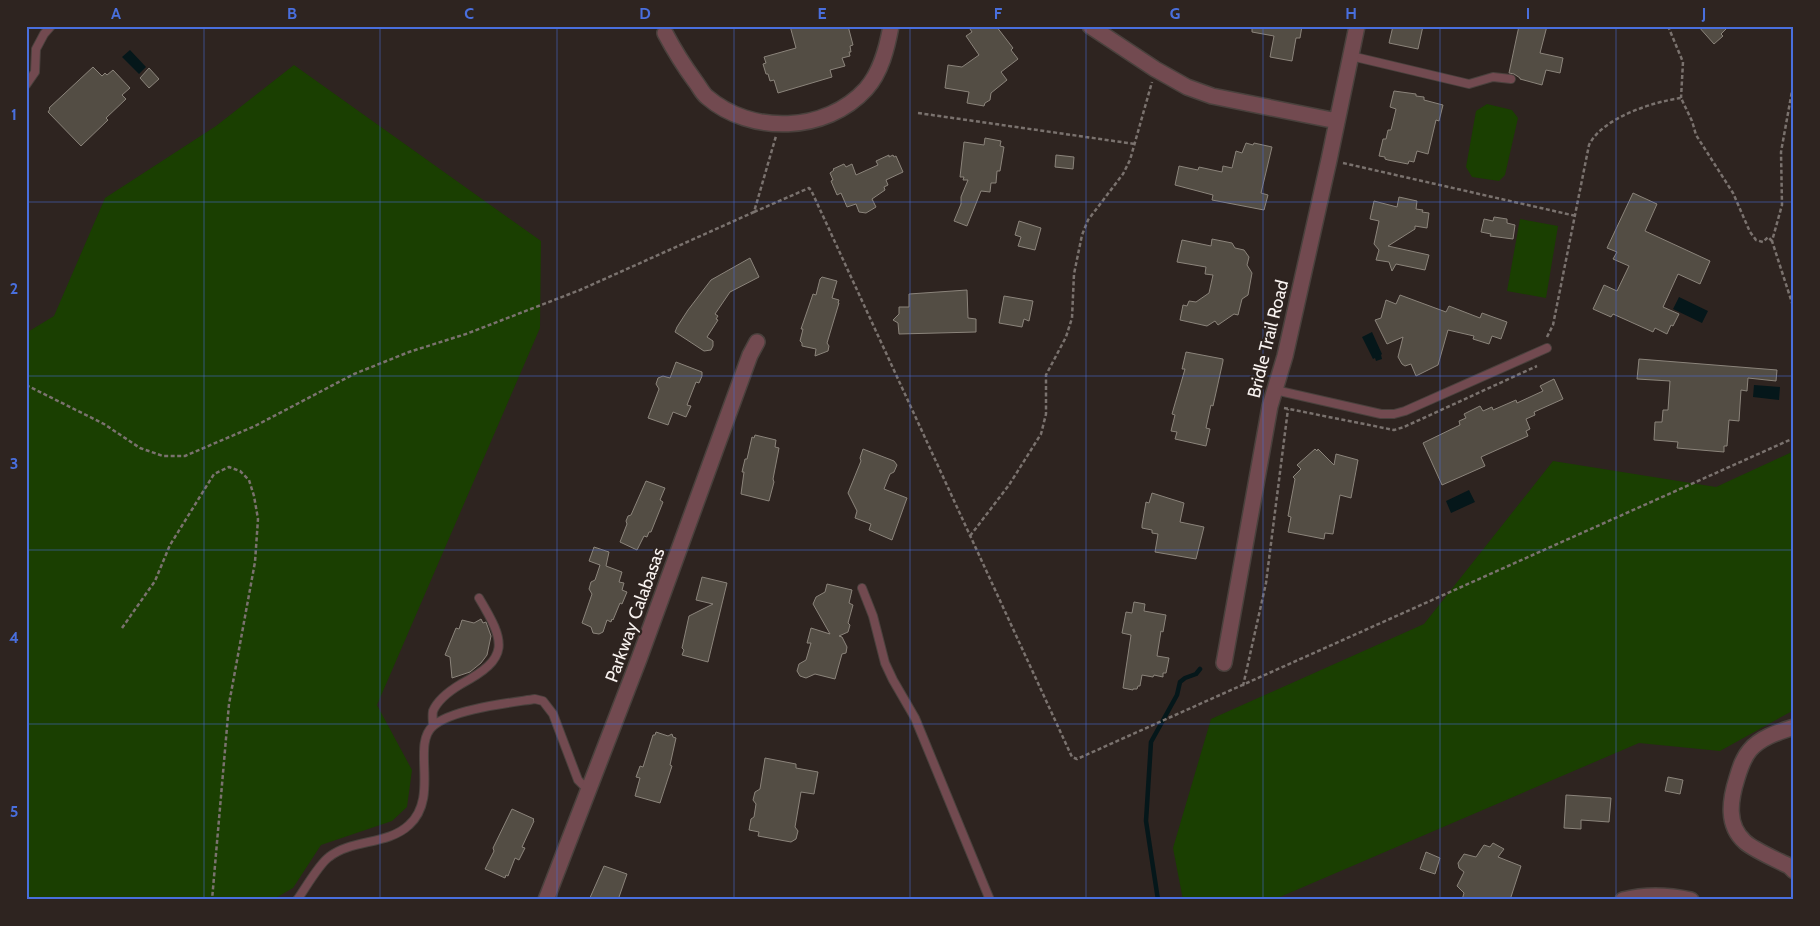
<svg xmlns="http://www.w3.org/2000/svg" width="1820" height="926" font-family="Cabin,sans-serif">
  <rect width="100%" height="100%" fill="#2e2420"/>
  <path fill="#1a3f01" d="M294 65 541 241 540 328 377 705 412 770 407 807 392 821 321 845 293 888 274 899 88 900 68 897 26 900V333L54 316 105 198 216 126Z
    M1487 104 1512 110 1518 118 1505 175 1499 181 1472 177 1466 167 1476 111Z
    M1520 219 1558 226 1546 298 1507 291Z
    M1794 451V710L1720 751 1639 743 1273 900H1183L1173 848 1211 719 1424 624 1553 461 1716 487Z"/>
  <path fill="#05171a" d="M130 50 146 67 139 74 122 57Z
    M1679 297 1708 311 1702 323 1673 309Z
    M1372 332 1382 354 1381 355 1382 359 1376 361 1375 358 1373 359 1362 337Z
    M1754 385 1780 387 1779 400 1753 397Z
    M1469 490 1475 502 1451 513 1446 501Z"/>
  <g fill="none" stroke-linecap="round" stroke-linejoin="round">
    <path stroke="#05171a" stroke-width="4.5" d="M1158 900 1146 821 1151 742 1177 695 1180 682 1185 678 1196 674 1200 669"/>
  </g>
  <path fill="#534d44" stroke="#8b847b" d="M790 26H848L853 45 850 46 851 52H849L850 56 842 58 845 66 830 70 832 77 778 93 774 80 770 81 768 74H766L763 64 766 63 764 57 796 48Z
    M968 26H996L1013 48 1011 50 1018 59 1001 72 1007 80 991 93 990 100 985 103 984 106 967 103 969 92 945 88 948 65 962 67 979 55 966 36 972 32Z
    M1252 26H1302L1300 38H1296L1292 61 1270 57 1274 36 1252 32Z
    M1393 26H1423L1418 49 1389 43Z
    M1519 26H1547L1540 53 1563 58 1560 73 1546 70 1542 85 1520 79V78L1514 74 1509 73Z
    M1698 26H1729L1721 34 1723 36 1714 44Z
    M93 67 102 76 105 73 107 75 113 70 130 88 122 95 126 99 106 118 108 120 81 146 48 112 50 109 49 108Z
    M149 68 159 79 149 88 140 78Z
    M1394 91 1416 94V96L1424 97V100L1443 105 1439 121 1436 120 1428 154 1417 151 1414 162 1409 161 1408 164 1388 160 1385 159V157L1379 156 1383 139H1386L1388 130H1391L1396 109 1390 107Z
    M985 138 1001 141 1000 146 1004 147 1000 171H997L996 183H991L990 192 981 191 967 226 954 221 961 204V197L968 180H963L964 177H960L964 142 984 145Z
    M1246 143 1253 145 1254 143 1272 147 1261 193 1268 195 1264 210 1212 200 1213 195 1175 185 1179 166 1198 170 1199 167 1222 172 1223 166 1232 168 1236 151 1242 153Z
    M889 155V157L893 155 894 157 896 156 903 172 886 180 888 185 884 187 885 190 872 199 876 207 866 213 859 212 856 204 847 207 841 193 837 195 831 181 833 180 830 173 834 170 833 169 844 164 846 167 852 164 856 175 878 165 876 161Z
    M1056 155 1074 157 1073 169 1055 167Z
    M1633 193 1657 204 1645 231 1710 261 1700 284 1678 274 1663 307 1679 314 1673 326 1671 325 1667 334 1655 328 1653 332 1613 314 1611 317 1593 309 1604 285 1617 291 1629 266 1613 259 1617 252 1607 248Z
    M1399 197 1417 201 1416 209 1423 210 1422 212 1429 213 1427 228 1415 226V229L1388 246 1429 255 1425 270 1396 264 1392 271 1389 262 1376 260 1379 250 1374 244 1379 221 1370 219 1374 201 1397 207Z
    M1494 217 1507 219V223L1515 225 1513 239 1490 236 1491 234 1481 232 1484 219 1493 221Z
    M1019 221 1041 228 1035 250 1018 246 1021 237 1015 235Z
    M1212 239 1232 243 1235 248 1244 250 1249 257 1247 265 1252 273 1248 295 1242 299 1238 315 1234 314 1218 325 1215 321 1207 326 1180 320 1183 305 1187 306 1189 301 1196 302 1209 293 1213 275 1205 274 1206 267 1177 262 1182 240 1211 246Z
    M750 258 759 277 730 292 715 314 718 316 716 319 718 320 707 337 713 341V346L711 350 704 351 675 332 677 327 688 310 711 280Z
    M822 277 837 281 832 298 839 300 838 303H839L827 343 829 346 828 351 815 356 816 349 802 346V343L800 341 803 329H801L813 294 816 295 820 279Z
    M967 290 968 318 976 319V332L899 334 898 323 893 320 899 314V307H909V294Z
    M1400 295 1446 312 1449 306 1480 318 1482 313 1507 322 1501 339 1492 336 1489 344 1473 339 1474 336 1448 330 1438 365 1416 376 1411 364 1405 366 1402 364 1398 357 1403 337 1387 344 1375 320 1381 318 1386 300 1396 304Z
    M1004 296 1033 301 1029 321 1024 319 1022 327 999 323Z
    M1186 352 1223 359V361L1213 406 1211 405 1206 428 1210 429 1206 446 1175 439 1177 432 1171 431 1175 415 1172 414 1185 369H1182Z
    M1639 359 1777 370 1776 381 1748 378 1747 391 1741 390 1739 421 1729 420 1727 446H1724V452L1677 448 1678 442 1654 440 1655 422H1662L1663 410H1668L1670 381 1637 379Z
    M676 362 702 372V376L699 383 696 382 687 405 691 406 686 417 673 412 668 425 648 418 659 389 656 384 658 378 663 376 670 378Z
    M1554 379 1563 399 1534 412 1535 415 1526 419 1530 429 1526 431 1528 436 1481 457 1485 466 1442 485 1423 443 1460 425 1459 421 1466 418 1464 414 1480 406 1483 411 1492 407 1493 410 1516 400 1517 403 1543 391 1540 386Z
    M755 435 776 440 775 447 779 448 773 479 774 482 769 501 741 494 744 472H742L745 459H747L752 437 754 438Z
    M863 449 894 461 897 465 894 472 890 474 884 489 907 498 892 540 869 530 871 524 855 518 857 511 848 493 861 461 860 458Z
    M1315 449 1317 451 1318 449 1334 465 1336 454 1358 460 1351 498 1340 495 1333 534 1325 533 1324 539 1288 532 1291 517 1288 516 1295 479 1293 477 1301 469 1297 465Z
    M646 481 665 488 660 500 663 502 651 532H649L647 537 644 536 637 550 620 542 627 524 626 521 628 516 631 515Z
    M1152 493 1184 503 1180 522 1204 527 1196 559 1155 552 1158 534 1152 533V530L1142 528V525L1146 502 1149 503Z
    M594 547 609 552 606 566 622 572 619 582 624 583 622 590 627 592 622 604 620 603 613 620 612 619 611 622 607 620 603 632 599 634 593 633 591 627 582 623 592 594 589 589 591 582 595 580 600 565 589 561Z
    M702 577 727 583 708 662 682 655 684 650 682 648 689 616 713 604 696 600Z
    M827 584 852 590 849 603 853 605 848 623 850 625 848 632 839 636 842 637 847 647 846 653 842 654 835 679 815 674 806 678 800 676 797 671 799 664 806 660 811 643H807L811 628 830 634 813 604 816 597 825 592Z
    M1134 602 1145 604 1144 611 1166 615 1163 632 1161 631 1157 656 1169 658 1166 673H1163V677L1154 675 1153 677 1142 675 1140 686H1138L1137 689H1133V690L1123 688 1131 635 1122 633 1126 612 1132 613Z
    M481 619 483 623 486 622 491 636 487 655 481 663 470 672 452 678 450 657 445 655 456 628 459 629 462 620 474 623Z
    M656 732 668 736 672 734 673 737 676 738 670 765 672 766 660 803 635 796 640 778 636 777 640 766 643 767 653 735H655Z
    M765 758 796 764V768L818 772 814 794 801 792 795 827 798 831 796 839 791 842 758 836 759 832 749 830 751 819 754 817 756 804 753 800 755 792 760 789Z
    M1668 777 1683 780 1680 794 1665 791Z
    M1566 795 1611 798 1609 822 1581 820V829L1564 828Z
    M512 809 534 819 533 820 534 821 522 847 525 848 519 860 515 858 508 876 506 875 505 878 485 869 494 851 493 848Z
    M1493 843 1504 849 1498 857 1521 866 1510 900H1462L1464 893 1457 886 1464 872 1459 868 1458 863 1464 854 1476 857 1484 845 1490 847Z
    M1426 852 1440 858 1435 874 1420 869Z
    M604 866 627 874 618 900H589Z"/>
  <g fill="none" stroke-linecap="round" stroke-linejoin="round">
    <defs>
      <path id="service" d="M1351 56 1469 84 1493 77 1511 79
        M26 85 35 72 36 49 44 34 51 26
        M1275 390 1381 414H1394L1405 411 1547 348
        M862 588 873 616 885 663 893 680 915 718 990 900
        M433 726C433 722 432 715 433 711 438 699 451 690 461 684 510 658 506 643 479 598
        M297 900C305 889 319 864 329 857 352 839 388 845 409 825 440 797 411 745 433 726 452 709 509 703 535 699L543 701 553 714 578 780 588 790"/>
      <path id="minor" d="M1090 26 1155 69 1187 87 1212 96 1337 121
        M665 33C674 50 684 66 695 81 699 86 702 93 707 97 751 135 826 133 866 89 881 72 887 48 891 26
        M1224 663 1270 406 1285 356 1329 160 1357 26
        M1794 727C1779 732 1761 737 1750 750 1743 758 1740 768 1737 778 1730 800 1726 825 1745 842 1754 850 1777 860 1789 866L1794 871
        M546 900 639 659 750 355 757 342
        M1623 900C1646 894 1668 895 1691 900"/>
    </defs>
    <use href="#service" stroke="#4a413d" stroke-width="10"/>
    <use href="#minor" stroke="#4a413d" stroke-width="18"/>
    <path stroke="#7a726e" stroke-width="2.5" stroke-dasharray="4 2.5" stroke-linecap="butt" d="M1668 26 1683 62 1681 98
      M1794 80 1781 152 1782 205 1772 241 1794 309
      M918 113 1135 144
      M1343 163 1576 216
      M754 212 809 188 811 190 1072 757 1077 759 1794 438
      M1547 337 1553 325 1589 145C1602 118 1652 102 1681 98L1692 121 1696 135 1733 193 1750 232 1756 240 1763 242 1768 237 1772 241
      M26 385 104 424 140 448 163 456H185L255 426 354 374 409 352 466 334 580 290 754 212 776 136
      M1284 408 1394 430 1404 427 1537 366
      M970 536 1009 485 1041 434 1046 414V375L1066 337 1072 318 1074 274 1082 235 1088 220 1123 174 1130 160 1152 82
      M122 628 155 581 170 545 214 474 229 467 240 471 249 480 254 496 258 519 255 562 229 704 212 900
      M1243 686 1266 583 1288 409"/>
    <use href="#service" stroke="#724a50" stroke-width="8"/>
    <use href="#minor" stroke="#724a50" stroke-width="15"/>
  </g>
  <path fill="none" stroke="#496fdd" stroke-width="1" stroke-opacity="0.55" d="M204 26V900M380 26V900M557 26V900M734 26V900M910 26V900M1086 26V900M1263 26V900M1440 26V900M1616 26V900M26 202H1794M26 376H1794M26 550H1794M26 724H1794"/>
  <g text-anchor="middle" stroke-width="4.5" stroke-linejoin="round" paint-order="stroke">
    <g font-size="18" fill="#f8f2ef" stroke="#2e2420">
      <text transform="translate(1268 339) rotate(-76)" y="6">Bridle Trail Road</text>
      <text transform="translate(635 615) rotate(-70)" y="6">Parkway Calabasas</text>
    </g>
  </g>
  <rect width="1820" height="926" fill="none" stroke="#2e2420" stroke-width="55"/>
  <rect x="28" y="28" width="1764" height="870" fill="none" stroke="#496fdd" stroke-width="2"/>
  <g font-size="16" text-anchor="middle" font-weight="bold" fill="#496fdd">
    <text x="116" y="19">A</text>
    <text x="292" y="19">B</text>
    <text x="469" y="19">C</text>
    <text x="645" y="19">D</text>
    <text x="822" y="19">E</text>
    <text x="998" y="19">F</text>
    <text x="1175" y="19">G</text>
    <text x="1351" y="19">H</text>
    <text x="1528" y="19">I</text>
    <text x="1704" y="19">J</text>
    <text x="14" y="120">1</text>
    <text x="14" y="294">2</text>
    <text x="14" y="469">3</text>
    <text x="14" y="643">4</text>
    <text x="14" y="817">5</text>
  </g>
</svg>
